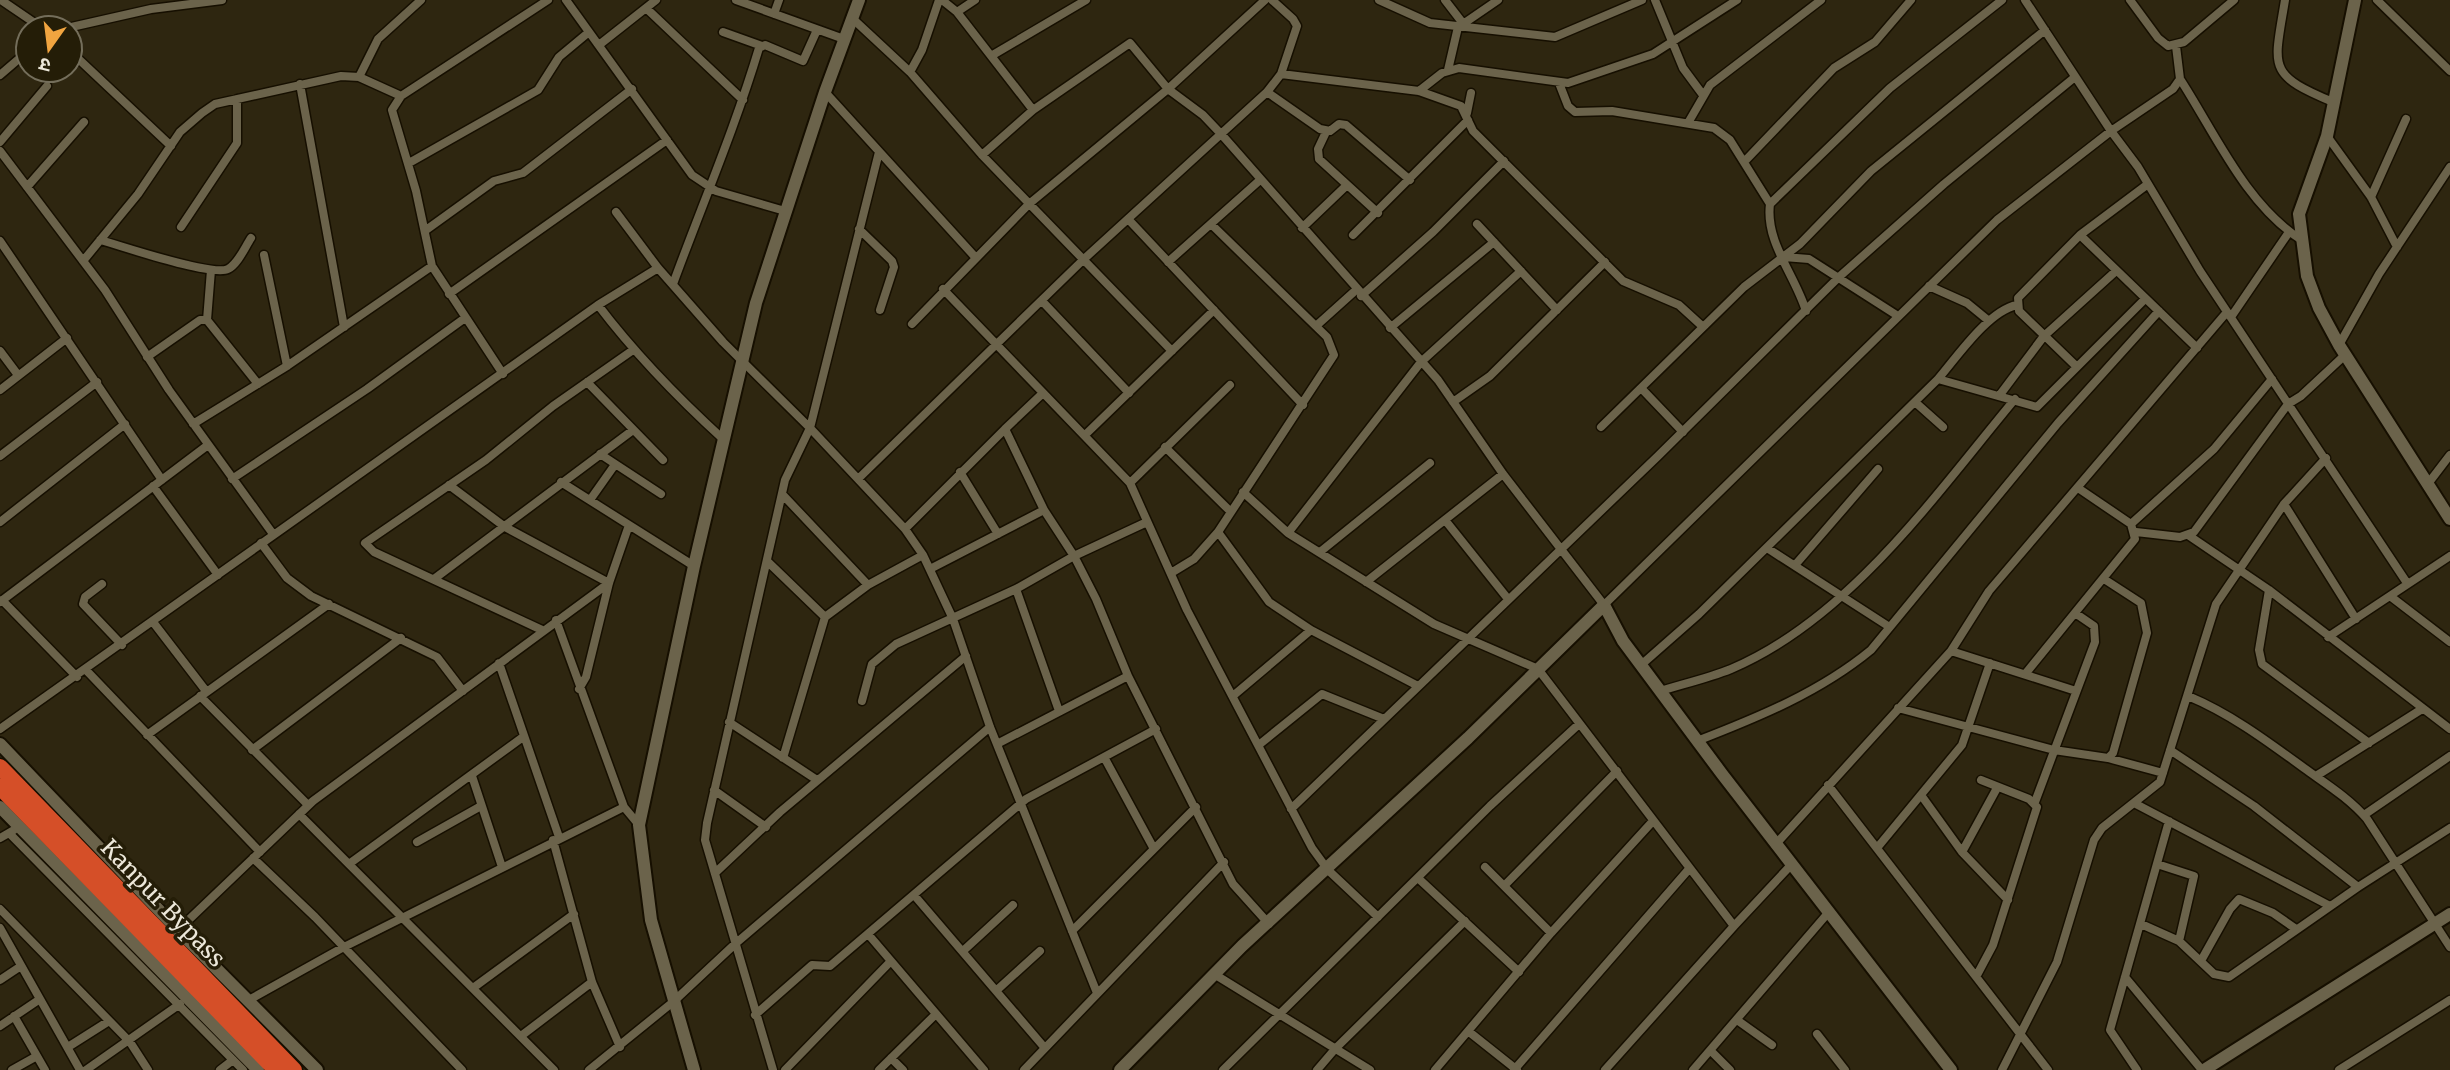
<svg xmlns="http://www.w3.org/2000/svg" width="2450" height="1070" font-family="Merriweather,'Noto Sans Devanagari',serif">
  <rect width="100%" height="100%" fill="#2e2610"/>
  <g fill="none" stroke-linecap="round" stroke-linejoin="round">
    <defs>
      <path id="street" d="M1 0 42 28
        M566 0 692 175 716 191 785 211
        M736 0 844 39
        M942 0 957 12 1033 110
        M1379 0 1430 23 1555 37 1642 0
        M1445 0 1465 26
        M1655 0 1683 68 1703 95
        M2025 0 2111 131 2138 167 2200 271 2407 583
        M2130 0 2158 38 2168 46 2184 42 2234 0
        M2285 0C2274 68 2266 74 2333 102
        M2377 0 2450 71
        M646 8 743 100
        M957 12 975 0
        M774 14 779 0
        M853 19 910 72 982 155 1172 351
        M1463 24 1498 0
        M67 28 151 9 222 0
        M723 32 762 46
        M599 45 656 0
        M70 51 171 146
        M991 56 1086 0
        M1448 70 1458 27
        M910 72 922 50 939 0
        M1281 74 1419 91 1461 106 1473 131 1623 281 1679 305 1702 326
        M0 75 28 51
        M359 77 378 39 421 0
        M2180 79C2215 133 2245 203 2300 239
        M1559 83 1568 106 1575 112 1612 111 1714 128 1730 140 1770 204
        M300 84 344 327
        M1419 91 1442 73 1459 68 1568 83 1653 54 1737 0
        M825 92 976 258
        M1267 92 1320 129 1330 131 1339 124 1346 125 1410 180
        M1467 113 1471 93
        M1688 123 1710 85 1821 0
        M1326 132 1318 149 1319 159 1378 213
        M2327 136 2371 197 2397 247
        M0 142 47 86
        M0 151 105 290 169 390 273 534
        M982 155 1033 110 1130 43 1168 89 1203 115 1222 135 1438 380 1503 474 1604 605 1997 220 2111 131 2173 89 2180 79 2176 46
        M1744 162 1834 68 1875 42 1911 0
        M409 163 538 90 559 57 589 32
        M27 187 84 122
        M2371 197 2406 119
        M616 212 658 268 723 342 810 428 905 529 923 555 953 619 990 727 1097 993
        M1128 219 1303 405
        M1477 224 1557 310
        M181 227 237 143V99
        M1302 228 1347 185
        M859 229 892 261 894 267 880 310
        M426 230 494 181 523 173 632 89
        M1353 235 1468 120
        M2080 235 2197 348
        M100 240C122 246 212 277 228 269 238 264 245 247 251 238
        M0 241 162 480
        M264 255 287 366
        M1784 257 1809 259 1898 316
        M83 261 138 194 180 132 202 113 215 104 341 76 359 77 401 96
        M1168 262 1260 180
        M673 284C702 205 735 128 759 48L765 45 803 61 817 30
        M1929 286 1967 303 1989 321
        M943 289 1130 483 1187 610 1312 848 1328 870 1378 917
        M449 294 667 140
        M1361 296 1433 232 1504 161
        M1042 301 1129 393
        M598 305C636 355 677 397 723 439
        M1806 311C1795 275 1765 242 1770 204L1890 88 2002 0
        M2231 317 2289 232
        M207 320 211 270
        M912 324 1029 204 1168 89 1265 0
        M1316 326 1356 290
        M1390 328 1494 242
        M2339 345 2379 274 2450 167
        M0 351 18 375
        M147 357 200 320H207L258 384
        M2076 366 2019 311 2018 298 2080 235 2148 184
        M503 374 432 266 416 191 392 110 401 96 548 0
        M1938 379C1957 357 1988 311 2017 305
        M587 382 663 460
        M1641 388 1683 432
        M0 390 67 338
        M1043 393 1005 429 1044 510 1074 556 1096 599 1128 676 1233 884 1269 924
        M1999 396 2044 336 2116 271
        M1453 402 1490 376 1605 262
        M1915 402 1943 427
        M193 424 287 366 432 266
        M1601 427 1744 287 1800 244 1871 171 2045 30
        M1085 435 1214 310
        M1165 447 1231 512
        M600 454 661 494
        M0 456 97 382
        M960 472 998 534
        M232 479 367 389 465 318
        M858 479 1084 259 1267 92 1281 74 1297 26 1293 19 1272 0
        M561 482 694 566
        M1130 483 1230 385
        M2427 485 2450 455
        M153 486 218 575
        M1243 492 1288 533 1434 624 1538 669 1734 926 1791 865
        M782 494 868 585
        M590 500 614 466
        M2284 504 2356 619
        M1445 520 1508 599
        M0 522 125 424
        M2131 524 2214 449 2272 379
        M905 529 1005 429
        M1218 532 1269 602 1311 630 1418 686
        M2136 532 2180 537 2194 532 2288 404 2301 396 2345 355
        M1288 533 1421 362 1521 271
        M2188 535 2269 590 2450 729
        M261 543 287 578 311 596 437 657 463 691
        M1767 548 1888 626
        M1320 552 1430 463
        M768 562 825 617 783 758
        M1796 564 1878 469
        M930 569 1044 510
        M1171 573 1194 559 1218 532 1334 355 1327 337 1211 224
        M434 579 633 430
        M1366 582 1503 474
        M102 584 85 597 83 604 122 645
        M1016 589 1059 711
        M2269 590 2259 650 2262 664 2369 743
        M2390 596 2450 642
        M2 600 77 677
        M0 602 208 445
        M825 617 868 585 923 555
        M556 620 624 807 639 825
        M153 622 206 691
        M542 630 374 552 365 543 486 460 553 406 633 350
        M2328 637 2450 556
        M1951 651 2076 691
        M499 663 559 837
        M1641 665 1699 614 1938 379 2037 407 2145 299
        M86 670 260 852
        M2026 673 2135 539 2131 524 2078 488
        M579 689 586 677 609 583 629 525
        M1660 691C1683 684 1709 678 1731 669 1849 619 1935 495 2015 399
        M1234 695 1311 630
        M200 696 308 805
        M2188 696C2231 714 2267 741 2304 768 2326 784 2349 798 2367 819L2450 947
        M862 701 872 664 896 644 1016 589 1074 556 1147 522
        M1898 708 2054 750 2108 758 2113 753 2147 633 2141 603 2104 579
        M729 722 817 780
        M0 729 598 305 658 268
        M147 735 329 604
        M1697 741C1759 717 1820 692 1871 650L2058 423 2159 311
        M997 744 1128 676
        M1260 744 1322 694 1384 719
        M252 750 401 638
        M2170 750 2254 806 2358 887
        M1104 757 1154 849
        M2108 758 2163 773
        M472 776 502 867
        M2316 776 2422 709
        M1828 785 2048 1070
        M714 790 766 827
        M1921 795 1962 852 2008 900
        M2035 802 2095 642 2094 626 2075 613
        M2134 803 2330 906
        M1291 809 1658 456 1839 277 1944 184 2075 77
        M299 814 554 1070
        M2364 815 2450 756
        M9 833 243 1070
        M0 838 14 830
        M553 840 592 982 620 1047
        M417 842 481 806
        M1775 845 1951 651 1989 591 2227 312
        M1877 848 1962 745 1990 663
        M1962 852 1997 788
        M253 858 315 917 462 1070
        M349 864 523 737
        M2157 864 2194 876 2179 941
        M1485 867 1551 933
        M715 873 780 812 966 656
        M1419 879 1519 972
        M1504 886 1617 771
        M914 895 1044 1047
        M0 909 130 1042 148 1070
        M2141 924 2179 941 2214 974 2229 977 2358 887 2450 828
        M0 928 80 1070
        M178 930 313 801 609 583 505 527 449 485
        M1072 931 1196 807
        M868 934 984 1070
        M963 951 1013 905
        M2202 959 2230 909 2239 899 2273 913 2296 929
        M1214 974 1370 1070
        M1977 975 1993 945 2037 807 2029 799 1981 780
        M2125 977 2202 1070
        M0 980 21 966
        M473 988 574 914
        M997 990 1040 951
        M247 1001 342 948 624 807
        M755 1015 812 965 830 966 1026 799 1156 729
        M14 1016 45 1070
        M1737 1020 1772 1045
        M0 1026 40 999
        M1468 1031 1517 1070
        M1817 1034 1845 1070
        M521 1036 592 982
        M68 1047 109 1021
        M1711 1051 1730 1070
        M891 1058 903 1070
        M12 1070 37 1056
        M86 1070 180 1004
        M220 1070 233 1060
        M589 1070 673 1002 735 944 990 727
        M773 1070 705 840 707 823 785 480 810 428 879 152
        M785 1070 891 961
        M879 1070 936 1014
        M1024 1070 1224 862
        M1223 1070 1490 806 1579 724
        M1317 1070 1335 1049 1465 921
        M1435 1070 1551 933 1652 822
        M1514 1070 1689 869
        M1605 1070 1734 926
        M1693 1070 1828 913
        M2002 1070 2057 962 2094 840 2102 828 2160 782 2216 604 2284 504 2326 458
        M2137 1070 2110 1030 2169 821
        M2339 1070 2450 1000"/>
      <path id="secondary" d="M2355 0 2327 136 2299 214 2307 276 2319 308 2339 345 2450 519
        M0 744 178 930 317 1070
        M0 807 258 1070
        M694 1070 651 920 639 825 694 566 756 303 825 92 859 0
        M1120 1070 1242 946 1468 738 1604 605 1623 641 1722 774 1951 1070
        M2204 1070 2450 914"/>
      <path id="highway" d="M0 767 294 1070
        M0 787 276 1070"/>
    </defs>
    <use href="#street" stroke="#160f00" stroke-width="11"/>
    <use href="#secondary" stroke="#160f00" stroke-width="16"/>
    <use href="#highway" stroke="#160f00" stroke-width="19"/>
    <use href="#street" stroke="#6b634b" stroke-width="8"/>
    <use href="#secondary" stroke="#6b634b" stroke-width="12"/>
    <use href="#highway" stroke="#d54f28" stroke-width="16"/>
  </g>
  <g text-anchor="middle" stroke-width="7" stroke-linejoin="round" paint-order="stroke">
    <g font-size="23" fill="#ece7d9" stroke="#241d07">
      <text transform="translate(163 903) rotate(46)" y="8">Kanpur Bypass</text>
    </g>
  </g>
  <g transform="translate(49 49) rotate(194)"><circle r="33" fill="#241d07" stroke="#746e5b" stroke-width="2"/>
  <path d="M0-5L12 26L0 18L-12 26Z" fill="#f1a540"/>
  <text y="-10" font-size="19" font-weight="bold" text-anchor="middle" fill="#ece7d9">उ</text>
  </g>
</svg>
